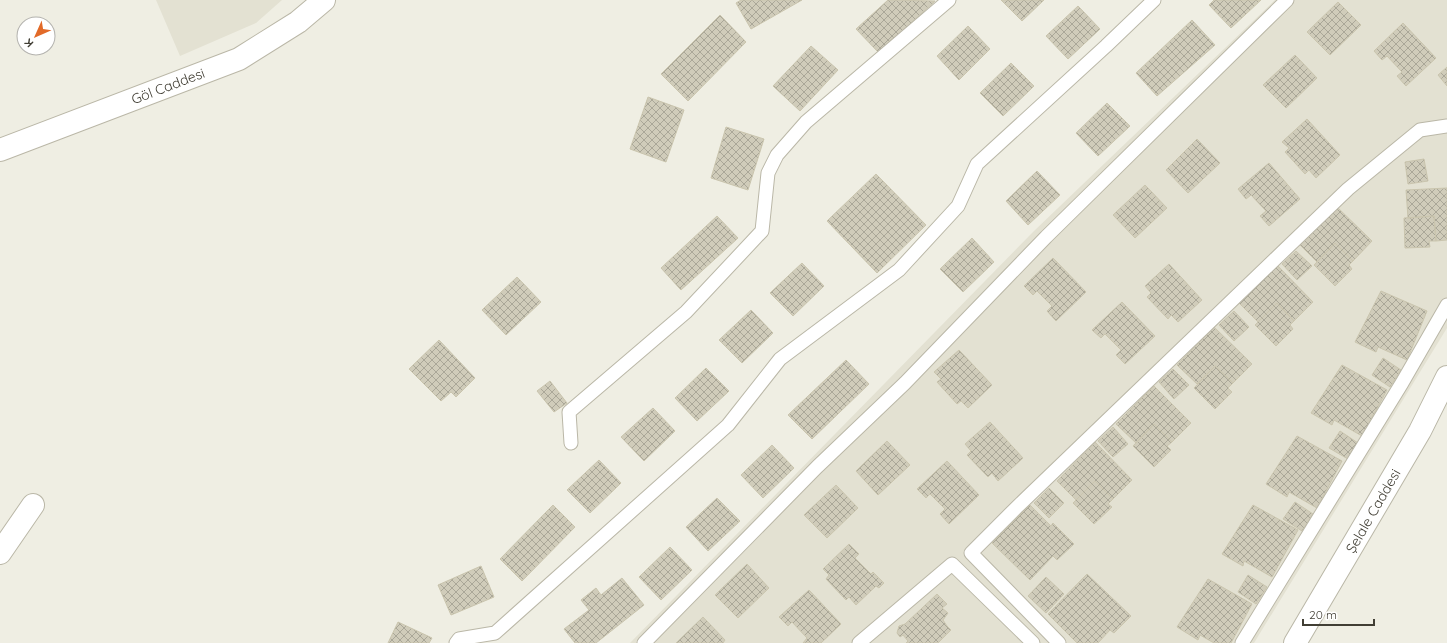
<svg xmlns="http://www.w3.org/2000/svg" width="1447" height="643" font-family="Quicksand,sans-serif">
  <defs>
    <pattern id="building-cross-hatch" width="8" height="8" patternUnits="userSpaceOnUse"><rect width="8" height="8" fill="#d0ccba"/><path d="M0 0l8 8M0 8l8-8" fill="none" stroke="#aaa798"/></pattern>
  </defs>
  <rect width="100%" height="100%" fill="#efeee3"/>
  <path fill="#e3e1d2" d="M156 0H282L256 23 180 56Z
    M1275 0H1447V328L1254 643H630L1034 231Z"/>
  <path fill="url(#building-cross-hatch)" stroke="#cac5ae" d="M741 0H802L751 29 736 3Z
    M888 0 935 1 879 53 856 29Z
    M1001 0H1044L1022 21Z
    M1214 0H1261L1231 28 1209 5Z
    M1338 2 1361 25 1330 55 1307 32Z
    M1078 6 1100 29 1068 59 1046 36Z
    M720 15 746 42 688 101 661 74Z
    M1192 20 1215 45 1157 96 1136 73Z
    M1403 23 1436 58 1406 86 1397 76 1402 72 1387 56 1382 60 1374 51Z
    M968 26 990 49 959 80 937 56Z
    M811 46 838 70 800 111 773 86Z
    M1295 55 1317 78 1286 108 1263 85Z
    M1011 63 1034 86 1003 116 980 93Z
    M1447 67V86L1438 75Z
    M648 97 684 110 666 162 630 149Z
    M1107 103 1130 126 1098 156 1076 133Z
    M1307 119 1340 155 1316 178 1309 170 1305 174 1285 152 1289 148 1282 142Z
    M726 127 764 139 748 190 711 178Z
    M1197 139 1220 163 1188 193 1166 170Z
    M1424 159 1428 181 1408 184 1405 162Z
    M1269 163 1300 199 1269 226 1260 216 1266 211 1251 195 1246 199 1238 189Z
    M1037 171 1060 195 1028 225 1006 201Z
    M876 174 926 225 877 273 827 221Z
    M1145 185 1167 208 1135 238 1113 215Z
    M1447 188V240L1436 241 1434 216 1408 218 1406 190Z
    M1335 205 1372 241 1353 261 1335 243 1317 262 1297 242Z
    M717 216 738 238 681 290 661 268Z
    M1434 216 1436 241H1429L1430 247 1405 248 1404 218Z
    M972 238 994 262 963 292 940 269Z
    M1335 243 1353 261 1349 265 1352 269 1335 286 1314 265Z
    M1296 251 1312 266 1297 280 1282 264Z
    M1053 258 1086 292 1056 321 1047 311 1052 306 1037 291 1033 295 1024 286Z
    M802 263 824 286 793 316 770 293Z
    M1169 264 1202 300 1178 322 1171 315 1168 319 1147 297 1151 293 1145 286Z
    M1276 264 1313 302 1294 321 1277 303 1258 322 1238 302Z
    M517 277 541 302 506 335 482 310Z
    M1381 291 1427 311 1407 360 1378 347 1376 352 1355 342Z
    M1122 302 1155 336 1125 364 1116 355 1121 350 1105 334 1101 338 1092 330Z
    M1277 303 1294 321 1290 325 1293 329 1276 346 1255 325Z
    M751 310 773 333 742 363 719 340Z
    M1234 311 1249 327 1234 341 1219 325Z
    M1214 327 1252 364 1233 383 1215 366 1197 384 1177 365Z
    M439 340 475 378 456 397 451 392 441 401 409 369Z
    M959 350 992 385 968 408 961 401 957 404 937 382 941 379 934 372Z
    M1383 358 1401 370 1390 387 1372 375Z
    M846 360 869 384 812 439 788 415Z
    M1342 365 1387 390 1362 436 1334 420 1332 425 1311 413Z
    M1215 366 1233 383 1228 388 1232 392 1215 409 1194 388Z
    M706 368 729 391 697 421 675 398Z
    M1173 369 1189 385 1174 399 1159 382Z
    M550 381 567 403 554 412 537 391Z
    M1154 386 1191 423 1172 442 1154 424 1136 443 1116 424Z
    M653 408 675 431 644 461 621 437Z
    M990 422 1023 458 998 481 992 473 988 477 967 455 971 451 965 444Z
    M1154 424 1172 442 1167 446 1171 450 1154 467 1133 446Z
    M1113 427 1128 444 1113 457 1098 441Z
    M1340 431 1358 443 1348 459 1329 448Z
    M1297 436 1342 461 1317 508 1289 492 1287 497 1266 484Z
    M887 441 910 465 878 495 856 471Z
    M1095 442 1132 480 1113 499 1095 481 1076 500 1057 481Z
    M772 445 794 468 763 498 741 475Z
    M599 460 621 483 590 513 567 490Z
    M947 461 979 495 949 524 940 514 945 509 930 494 926 498 917 489Z
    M1095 481 1113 499 1108 504 1112 507 1094 524 1073 503Z
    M836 485 858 508 827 538 804 515Z
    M1049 488 1064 503 1049 518 1034 503Z
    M717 498 740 521 708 551 686 527Z
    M1295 502 1313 514 1302 531 1283 519Z
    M553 505 575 527 522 581 500 559Z
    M1030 505 1051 526 1053 523 1074 544 1057 560 1053 556 1030 580 992 543Z
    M1253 505 1298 530 1272 577 1244 561 1243 566 1222 554Z
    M849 544 859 554 855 558 871 574 873 572 884 583 879 588 876 586 856 605 849 597 846 600 826 579 829 575 823 569Z
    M670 547 692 570 661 600 639 577Z
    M747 564 769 588 738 618 715 595Z
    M481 566 494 597 451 615 438 585Z
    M1087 574 1131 616 1114 633 1110 630 1098 643H1077L1048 614Z
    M1248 575 1267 587 1256 604 1238 592Z
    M1046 577 1064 594 1046 613 1028 596Z
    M622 578 644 605 596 643H575L564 629 589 610 581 600 596 588 601 595Z
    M1208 579 1252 604 1231 643H1214L1200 635 1198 640 1177 627Z
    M809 590 841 624 821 643H803L807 638 792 622 788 626 779 617Z
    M937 594 947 604 942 608 948 613 943 620 947 626 951 630 938 643H906L908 641 903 635 900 637 897 633 899 626 905 624Z
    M703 617 725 640 723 643H676Z
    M398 622 432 638 429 643H388Z"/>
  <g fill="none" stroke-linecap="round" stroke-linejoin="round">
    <defs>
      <path id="service" d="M571 443 569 412 686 312 762 231 768 173 777 155 806 122 949 0
        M456 643 459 639 495 633 728 425 780 359 899 270 958 206 977 164 1106 46 1154 0
        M644 643 817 467 905 383 1046 237 1287 0
        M859 643 952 564 1033 643
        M1059 643 971 553 1017 507 1348 189 1420 130 1447 126
        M1242 643 1402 383 1447 305"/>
      <path id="minor" d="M0 150 239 59 298 22 324 0
        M0 553 33 505
        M1295 643 1420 431 1447 377"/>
    </defs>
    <use href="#service" stroke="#bab7a7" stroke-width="15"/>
    <use href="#minor" stroke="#bab7a7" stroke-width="24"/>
    <use href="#service" stroke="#fff" stroke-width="13"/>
    <use href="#minor" stroke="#fff" stroke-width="22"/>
  </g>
  <g text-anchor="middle" stroke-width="3" stroke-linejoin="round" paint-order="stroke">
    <g font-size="14" fill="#413e34" stroke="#fff">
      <text transform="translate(168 86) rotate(-21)" y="5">Göl Caddesi</text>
      <text transform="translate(1373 511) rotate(-60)" y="5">Şelale Caddesi</text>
    </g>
  </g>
  <g transform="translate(36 36) rotate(225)"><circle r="19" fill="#ffffff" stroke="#b3b2ae"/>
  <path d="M0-3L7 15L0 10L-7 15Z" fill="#e26a28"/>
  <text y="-6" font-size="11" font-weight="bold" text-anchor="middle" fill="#413e34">K</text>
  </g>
  <path d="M1303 619v6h71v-6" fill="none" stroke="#413e34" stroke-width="2"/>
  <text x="1309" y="619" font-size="12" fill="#413e34" stroke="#ffffff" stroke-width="3" paint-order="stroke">20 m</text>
</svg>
